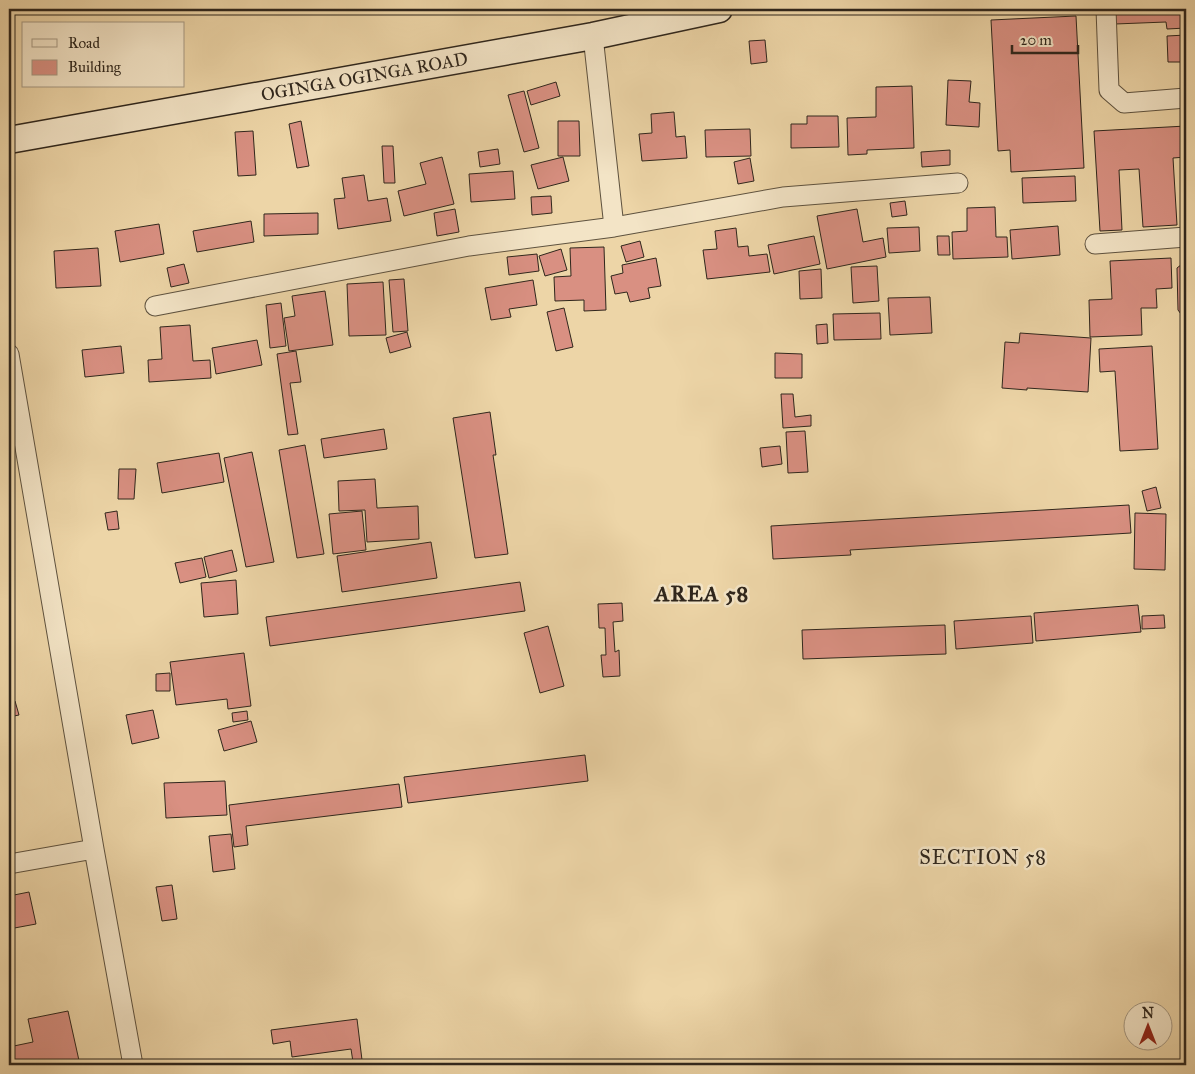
<svg xmlns="http://www.w3.org/2000/svg" width="1195" height="1074" font-family="'IM FELL Great Primer',serif">
  <rect width="100%" height="100%" fill="#edd5a7"/>
  <filter id="stains"><feTurbulence type="fractalNoise" baseFrequency=".004" numOctaves="4"/><feColorMatrix values="0 0 0 0 .2 0 0 0 0 .09 0 0 0 0 .02 0 0 0 .5 -.17"/></filter>
  <radialGradient id="worn" r=".72"><stop offset=".6" stop-color="#630" stop-opacity="0"/><stop offset="1" stop-color="#630" stop-opacity=".3"/></radialGradient>
  <path fill="#d99082" stroke="#2f261c" d="M1114 9H1186V28L1167 29 1166 22 1115 24Z
    M1076 16 1084 168 1011 172 1010 150 998 151 991 20Z
    M1186 35V62H1168L1167 36Z
    M765 40 767 62 751 64 749 41Z
    M948 80 971 81 969 102 980 103 979 127 946 125Z
    M556 82 560 96 531 105 527 91Z
    M912 86 914 148 867 150V154L848 155 847 118 876 117V87Z
    M524 91 539 148 524 152 508 95Z
    M674 112 676 137 685 136 687 158 642 161 639 134 652 133 651 114Z
    M807 116H838L839 147 791 148V124H807Z
    M301 121 309 166 297 168 289 124Z
    M558 121H579L580 156H558Z
    M1186 126V157L1173 158 1177 225 1143 227 1139 169 1119 170 1122 230 1100 231 1094 131Z
    M750 129 751 156 706 157 705 130Z
    M253 131 256 175 238 176 235 132Z
    M382 146H393L395 183H384Z
    M498 149 500 164 480 167 478 152Z
    M950 150V165L922 167 921 152Z
    M442 157 454 204 404 216 398 191 426 184 420 163Z
    M563 157 569 181 538 189 531 165Z
    M750 158 754 181 738 184 734 162Z
    M513 171 515 199 471 202 469 174Z
    M364 175 368 201 387 198 391 221 338 229 334 199 345 198 342 178Z
    M1075 176 1076 201 1023 203 1022 178Z
    M551 196 552 213 532 215 531 197Z
    M905 201 907 215 892 217 890 203Z
    M995 207 996 237H1007L1008 257 953 259 952 232 967 231V208Z
    M455 209 459 232 437 236 434 213Z
    M857 209 863 242 883 238 886 257 827 269 817 216Z
    M318 213V234L264 236V214Z
    M251 221 254 242 197 252 193 231Z
    M159 224 164 254 120 262 115 231Z
    M1058 226 1060 255 1012 259 1010 230Z
    M919 227 920 251 889 253 887 228Z
    M736 228 738 247 748 246 749 256 767 254 770 272 707 279 703 250 717 249 715 231Z
    M814 236 820 264 774 274 768 245Z
    M937 236H949L950 255H938Z
    M640 241 644 257 626 262 621 246Z
    M604 247 606 310 584 311V300L555 301 554 277 571 276 570 248Z
    M98 248 101 286 56 288 54 251Z
    M561 249 567 270 545 276 539 256Z
    M537 254 539 271 509 275 507 257Z
    M656 258 661 286 648 288 650 298 630 302 627 292 615 294 611 276 623 273 622 265Z
    M1171 258 1172 288 1156 289 1157 308H1141L1142 335 1090 337 1089 300 1112 299 1110 261Z
    M1186 261V338L1182 339 1181 314 1178 310 1177 268Z
    M184 264 189 283 171 287 167 268Z
    M877 266 879 301 853 303 851 267Z
    M821 269 822 298 800 299 799 271Z
    M404 279 408 331 393 332 389 280Z
    M533 280 537 305 509 309 511 317 491 320 485 288Z
    M383 282 386 335 349 336 347 284Z
    M325 291 333 345 289 351 284 318 295 316 292 296Z
    M930 297 932 333 890 335 888 298Z
    M281 303 286 346 270 348 266 305Z
    M564 308 573 347 556 351 547 312Z
    M880 313 881 339 834 340 833 314Z
    M827 324 828 343 817 344 816 325Z
    M190 325 193 361 210 360 211 378 149 382 148 360 162 359 160 327Z
    M407 332 411 347 390 353 386 338Z
    M1020 333 1091 338 1088 392 1027 388V390L1002 388 1005 342 1019 343Z
    M257 340 262 365 216 374 212 348Z
    M121 346 124 373 85 377 82 350Z
    M1152 346 1158 449 1120 451 1115 371 1100 372 1099 349Z
    M296 351 301 382 290 383 298 434 288 435 277 354Z
    M775 353 802 354V378H775Z
    M781 394H793L795 417 811 415V426L783 428Z
    M490 412 496 455H493L508 554 475 558 453 418Z
    M384 429 387 449 324 458 321 439Z
    M805 431 808 472 788 473 786 432Z
    M305 445 324 554 297 558 279 450Z
    M780 446 782 464 762 467 760 448Z
    M252 452 274 562 246 567 224 458Z
    M219 453 224 482 162 493 157 463Z
    M119 469H136L134 499H118Z
    M375 479 377 508 418 506 419 539 367 542 365 510 339 511 338 481Z
    M1156 487 1161 508 1147 511 1142 491Z
    M1129 505 1131 533 850 550 851 555 773 559 771 526Z
    M117 511 119 529 108 530 105 513Z
    M362 511 366 550 333 554 329 514Z
    M1135 513 1166 514 1165 570 1134 569Z
    M431 542 437 578 342 592 337 556Z
    M232 550 237 571 209 578 204 557Z
    M202 558 206 577 180 583 175 563Z
    M236 580 238 614 204 617 201 583Z
    M520 582 525 611 270 646 266 617Z
    M622 603 623 621 613 622 615 652 619 650 620 676 603 677 601 655H606L605 628H599L598 604Z
    M1138 605 1141 632 1036 641 1034 613Z
    M1164 615 1165 628 1142 629V616Z
    M1031 616 1033 643 956 649 954 621Z
    M945 625 946 654 803 659 802 630Z
    M548 626 564 686 540 693 524 633Z
    M244 653 251 706 228 709 227 699 176 705 170 662Z
    M170 673V691H156V674Z
    M15 701 19 715 9 717V702Z
    M153 710 159 738 132 744 126 715Z
    M247 711 248 720 233 722 232 713Z
    M251 721 257 742 224 751 218 730Z
    M585 755 588 781 408 803 404 777Z
    M225 781 227 815 166 818 164 783Z
    M399 784 402 807 246 826 248 845 234 847 229 805Z
    M231 834 235 869 213 872 209 836Z
    M172 885 177 919 162 921 156 887Z
    M29 892 36 924 9 929V896Z
    M68 1011 80 1065H9V1047L33 1042 28 1019Z
    M357 1019 362 1060 353 1062 351 1049 292 1057 290 1041 273 1044 271 1030Z"/>
  <g fill="none" stroke-linecap="round" stroke-linejoin="round">
    <defs>
      <path id="street" d="M1106 9 1109 90 1124 103 1186 98
        M593 36 614 227
        M1095 244 1186 237
        M155 306 469 246 614 227 783 197 958 183
        M9 354 94 849 133 1065
        M9 864 94 849"/>
      <g id="secondary">
        <path id="s1" d="M9 140 593 36 719 9"/>
      </g>
    </defs>
    <use href="#street" stroke="#5e523f" stroke-width="21"/>
    <use href="#secondary" stroke="#2f261c" stroke-width="29"/>
    <use href="#street" stroke="#f3e4c6" stroke-width="19"/>
    <use href="#secondary" stroke="#f3e4c6" stroke-width="26"/>
  </g>
  <g text-anchor="middle" stroke-width="5" stroke-linejoin="round" paint-order="stroke">
    <g font-size="18" fill="#2f261c" stroke="#f3e4c6">
      <text dy="6" stroke="none"><textPath href="#s1" startOffset="361">OGINGA OGINGA ROAD</textPath></text>
    </g>
    <g font-size="20" letter-spacing="1" fill="#2f261c" stroke="#f3e4c6">
      <text x="983" y="864">SECTION 58</text>
    </g>
    <g font-size="22" font-weight="bold" letter-spacing="1" fill="#2f261c" stroke="#f3e4c6">
      <text x="702" y="601">AREA 58</text>
    </g>
  </g>
  <rect width="1195" height="1074" fill="none" stroke="#edd5a7" stroke-width="30"/>
  <rect x="10" y="10" width="1175" height="1054" fill="none" stroke="#2f261c" stroke-width="2.5"/>
  <rect x="15" y="15" width="1165" height="1044" fill="none" stroke="#2f261c"/>
  <rect x="22" y="22" width="162" height="65" fill="#f3e4c6" stroke="#a59882"/>
  <rect x="32" y="39" width="25" height="8" fill="#f3e4c6" stroke="#a59882"/>
  <text x="68" y="48" font-size="15" fill="#2f261c">Road</text>
  <rect x="32" y="60" width="25" height="15" fill="#d99082" stroke="#a59882"/>
  <text x="68" y="72" font-size="15" fill="#2f261c">Building</text>
  <g transform="translate(1148 1026)"><circle r="24" fill="#f3e4c6" stroke="#a59882"/>
  <path d="M0-4L9 19L0 12L-9 19Z" fill="#8f2418"/>
  <text y="-8" font-size="14" font-weight="bold" text-anchor="middle" fill="#2f261c">N</text>
  </g>
  <path d="M1012 45v8h66v-8" fill="none" stroke="#2f261c" stroke-width="2.5"/>
  <text x="1020" y="45" font-size="15" fill="#2f261c" stroke="#f3e4c6" stroke-width="4" paint-order="stroke">20 m</text>
  <rect width="100%" height="100%" filter="url(#stains)"/>
  <rect width="100%" height="100%" fill="url(#worn)"/>
</svg>
